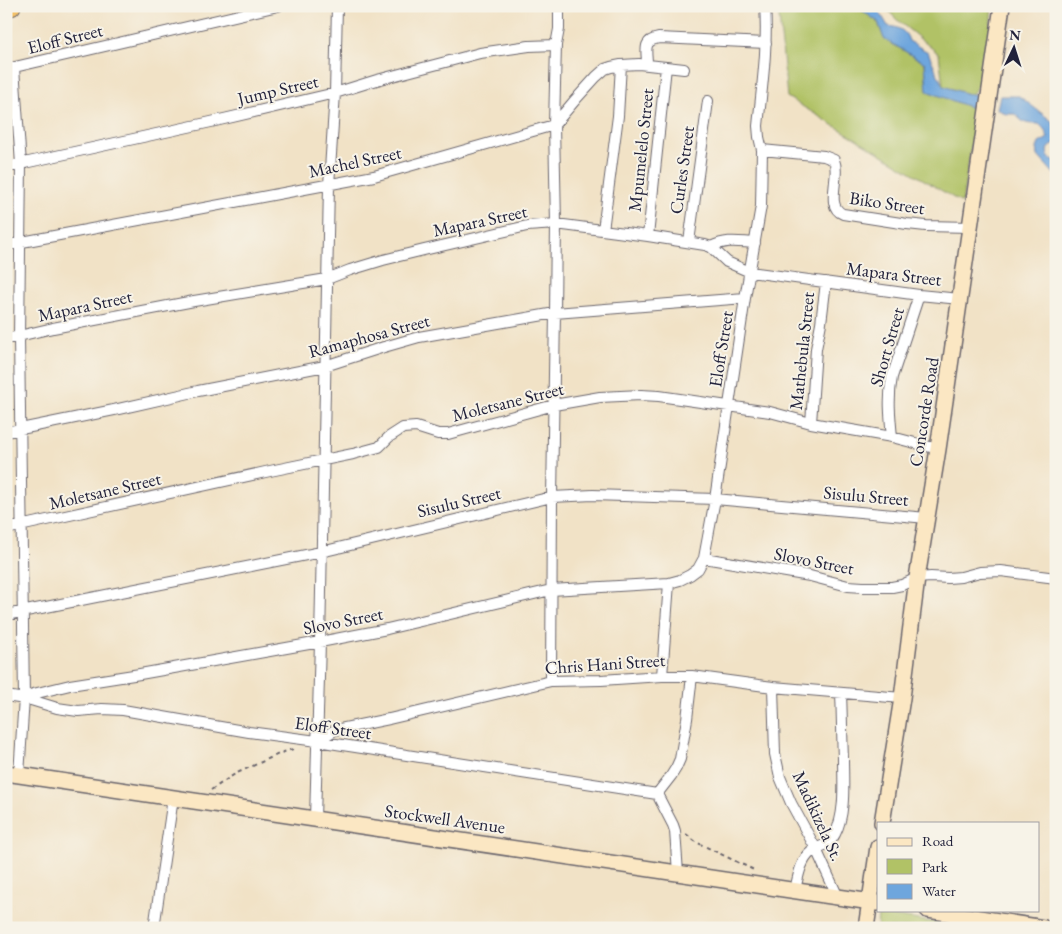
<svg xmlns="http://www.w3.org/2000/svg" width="1062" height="934" font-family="'EB Garamond',serif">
  <rect width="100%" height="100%" fill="#f7f3e8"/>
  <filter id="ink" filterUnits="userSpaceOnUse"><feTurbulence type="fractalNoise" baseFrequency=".02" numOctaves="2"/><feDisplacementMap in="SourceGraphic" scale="10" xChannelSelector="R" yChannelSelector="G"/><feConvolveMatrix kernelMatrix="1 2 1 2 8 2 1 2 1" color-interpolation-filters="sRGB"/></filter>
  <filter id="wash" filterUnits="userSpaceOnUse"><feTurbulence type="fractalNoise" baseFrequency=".0096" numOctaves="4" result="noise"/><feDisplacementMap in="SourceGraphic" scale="20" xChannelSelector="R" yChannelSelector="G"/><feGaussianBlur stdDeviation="1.12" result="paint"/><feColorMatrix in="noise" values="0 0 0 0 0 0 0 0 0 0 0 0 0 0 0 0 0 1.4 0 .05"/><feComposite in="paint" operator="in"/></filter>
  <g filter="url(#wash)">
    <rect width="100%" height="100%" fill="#f1e2c6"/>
    <path fill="#b1c266" stroke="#6a7250" d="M778 6H856L878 22 884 39 925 63 927 91 977 110 962 203 787 97Z
      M884 6H992L987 75 971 95 943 86 939 54 896 19Z
      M878 914 973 928H877Z"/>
    <path fill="#6ea6dd" stroke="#48648c" d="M856 6H876L888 26C898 27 906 30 909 41L928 52 943 86 971 95 981 92 977 110 927 91 925 63 884 39 878 22Z
      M1000 96H1019L1053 122 1056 136V142L1047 150 1048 157 1056 161V176L1038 156 1037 148 1039 143 1048 138 1044 129 1039 124C1026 124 1024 124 1015 114H1006L997 109Z"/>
  </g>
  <g filter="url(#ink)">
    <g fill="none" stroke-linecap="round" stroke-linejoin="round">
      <defs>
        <path id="street" d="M647 64C647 50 642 41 659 38L766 43
          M14 68 21 164 19 337 24 698 19 775
          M6 69 278 6
          M762 150 824 156 834 160C841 177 824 206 843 214L907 224 926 226 970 227
          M6 167 211 122 335 93 377 80 480 53 529 46 556 45
          M603 230 618 116 621 65
          M648 236 666 67
          M689 242 708 101
          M6 245 374 176 554 125 576 99 596 77 605 69 611 67 621 65 639 64 684 69
          M711 247C728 239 737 242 755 243
          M6 339 53 328 194 301 327 279 350 270 383 260 424 250 527 226 556 224 648 236 705 245 711 247 727 262 750 272 919 295 960 299
          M811 423 816 349 821 323 826 282
          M6 432 114 410 198 391 325 366 384 347 419 337 555 313 745 298
          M892 437C890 417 888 397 892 377L919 295
          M6 529 270 471 353 454 379 447 389 437 403 428 416 427 438 434H448L554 405 600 397 641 395 659 396 770 412 811 423 892 437 938 449
          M704 558 810 576 848 586 863 587H892L902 585 917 578 931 577 948 578 961 577 980 572 1001 571 1056 578
          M6 615 321 552 552 497 593 495 715 499 927 518
          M662 676 669 583 680 580 690 575 698 569 704 558 715 499 745 298 761 206 762 150 759 137 758 126C762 86 768 46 765 6
          M551 681 552 497 555 313 556 224 554 125 556 45 559 29V6
          M773 687 775 754 780 777 791 803 816 849 838 897
          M6 696 31 700 57 708 78 711 102 709 123 710 249 732 317 741 657 794
          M24 698 33 694 70 685 140 674 320 642 387 629 551 590 669 583
          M317 741 335 730 389 719 551 681 601 680 662 676H692L773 687 902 698
          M315 819 320 642 329 185 335 93 337 6
          M678 873 675 831 673 825 657 794 671 776 676 768 680 759 687 719 692 676
          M795 890C798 878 800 861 811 852 819 846 830 845 835 834 846 813 843 782 843 758 842 737 842 715 841 693
          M154 928 173 798"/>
        <path id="secondary" d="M6 773 878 903
          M882 823 902 698 917 578 938 449 1002 6
          M928 910 1044 928
          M866 928 878 847"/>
        <path id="highway" d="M6 7 11 6"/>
      </defs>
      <use href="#street" stroke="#6a656c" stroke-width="12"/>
      <use href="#secondary" stroke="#6a656c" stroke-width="18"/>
      <use href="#highway" stroke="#6a656c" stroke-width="21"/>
      <path stroke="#6a656c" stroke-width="2" stroke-dasharray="4 4" stroke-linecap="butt" d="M211 790 235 774 281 753 296 748
        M686 834 696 842 756 871"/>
      <use href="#street" stroke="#fff" stroke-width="10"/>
      <use href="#secondary" stroke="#fbe7c3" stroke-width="15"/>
      <use href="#highway" stroke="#f4c26a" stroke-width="19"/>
    </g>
  </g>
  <g text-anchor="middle" stroke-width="4" stroke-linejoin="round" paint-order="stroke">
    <g font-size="18" fill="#22223b" stroke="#f7f3e8">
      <text transform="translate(65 39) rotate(-14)" y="6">Eloff Street</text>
      <text transform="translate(278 90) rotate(-13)" y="6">Jump Street</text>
      <text transform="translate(641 150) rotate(-84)" y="6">Mpumelelo Street</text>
      <text transform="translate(355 162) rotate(-12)" y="6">Machel Street</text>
      <text transform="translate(682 170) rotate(-82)" y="6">Curles Street</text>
      <text transform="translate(887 203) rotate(8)" y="6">Biko Street</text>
      <text transform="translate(480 221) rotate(-12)" y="6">Mapara Street</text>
      <text transform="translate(894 274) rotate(7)" y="6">Mapara Street</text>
      <text transform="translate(85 306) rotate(-12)" y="6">Mapara Street</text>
      <text transform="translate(369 336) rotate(-15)" y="6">Ramaphosa Street</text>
      <text transform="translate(887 347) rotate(-74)" y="6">Short Street</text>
      <text transform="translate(721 349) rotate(-81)" y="6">Eloff Street</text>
      <text transform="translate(802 351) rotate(-84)" y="6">Mathebula Street</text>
      <text transform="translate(508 402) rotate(-14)" y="6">Moletsane Street</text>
      <text transform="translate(924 412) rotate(-81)" y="6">Concorde Road</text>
      <text transform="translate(105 491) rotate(-13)" y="6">Moletsane Street</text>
      <text transform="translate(866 496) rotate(5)" y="6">Sisulu Street</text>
      <text transform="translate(459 502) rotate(-13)" y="6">Sisulu Street</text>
      <text transform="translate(814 561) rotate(11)" y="6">Slovo Street</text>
      <text transform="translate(343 621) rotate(-11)" y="6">Slovo Street</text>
      <text transform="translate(605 664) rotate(-4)" y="6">Chris Hani Street</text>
      <text transform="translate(333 728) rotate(8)" y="6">Eloff Street</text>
      <text transform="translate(818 816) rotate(65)" y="6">Madikizela St.</text>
      <text transform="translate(445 819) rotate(8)" y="6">Stockwell Avenue</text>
    </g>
  </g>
  <rect width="1062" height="934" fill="none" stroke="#f7f3e8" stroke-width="25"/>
  <rect x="877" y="822" width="162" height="90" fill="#f7f3e8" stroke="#a29fa3"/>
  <rect x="887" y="838" width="25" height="8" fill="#fbe7c3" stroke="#a29fa3"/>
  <text x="922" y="846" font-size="15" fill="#22223b">Road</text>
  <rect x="887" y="859" width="25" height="15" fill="#b1c266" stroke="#a29fa3"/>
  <text x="922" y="872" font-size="15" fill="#22223b">Park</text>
  <rect x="887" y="884" width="25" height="15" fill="#6ea6dd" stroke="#a29fa3"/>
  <text x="922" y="896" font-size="15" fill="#22223b">Water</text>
  <g transform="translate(1014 48) rotate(4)" stroke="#f7f3e8" stroke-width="4" paint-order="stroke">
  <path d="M0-4L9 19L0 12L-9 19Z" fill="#22223b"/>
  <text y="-8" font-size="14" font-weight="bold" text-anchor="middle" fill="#22223b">N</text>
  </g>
</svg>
